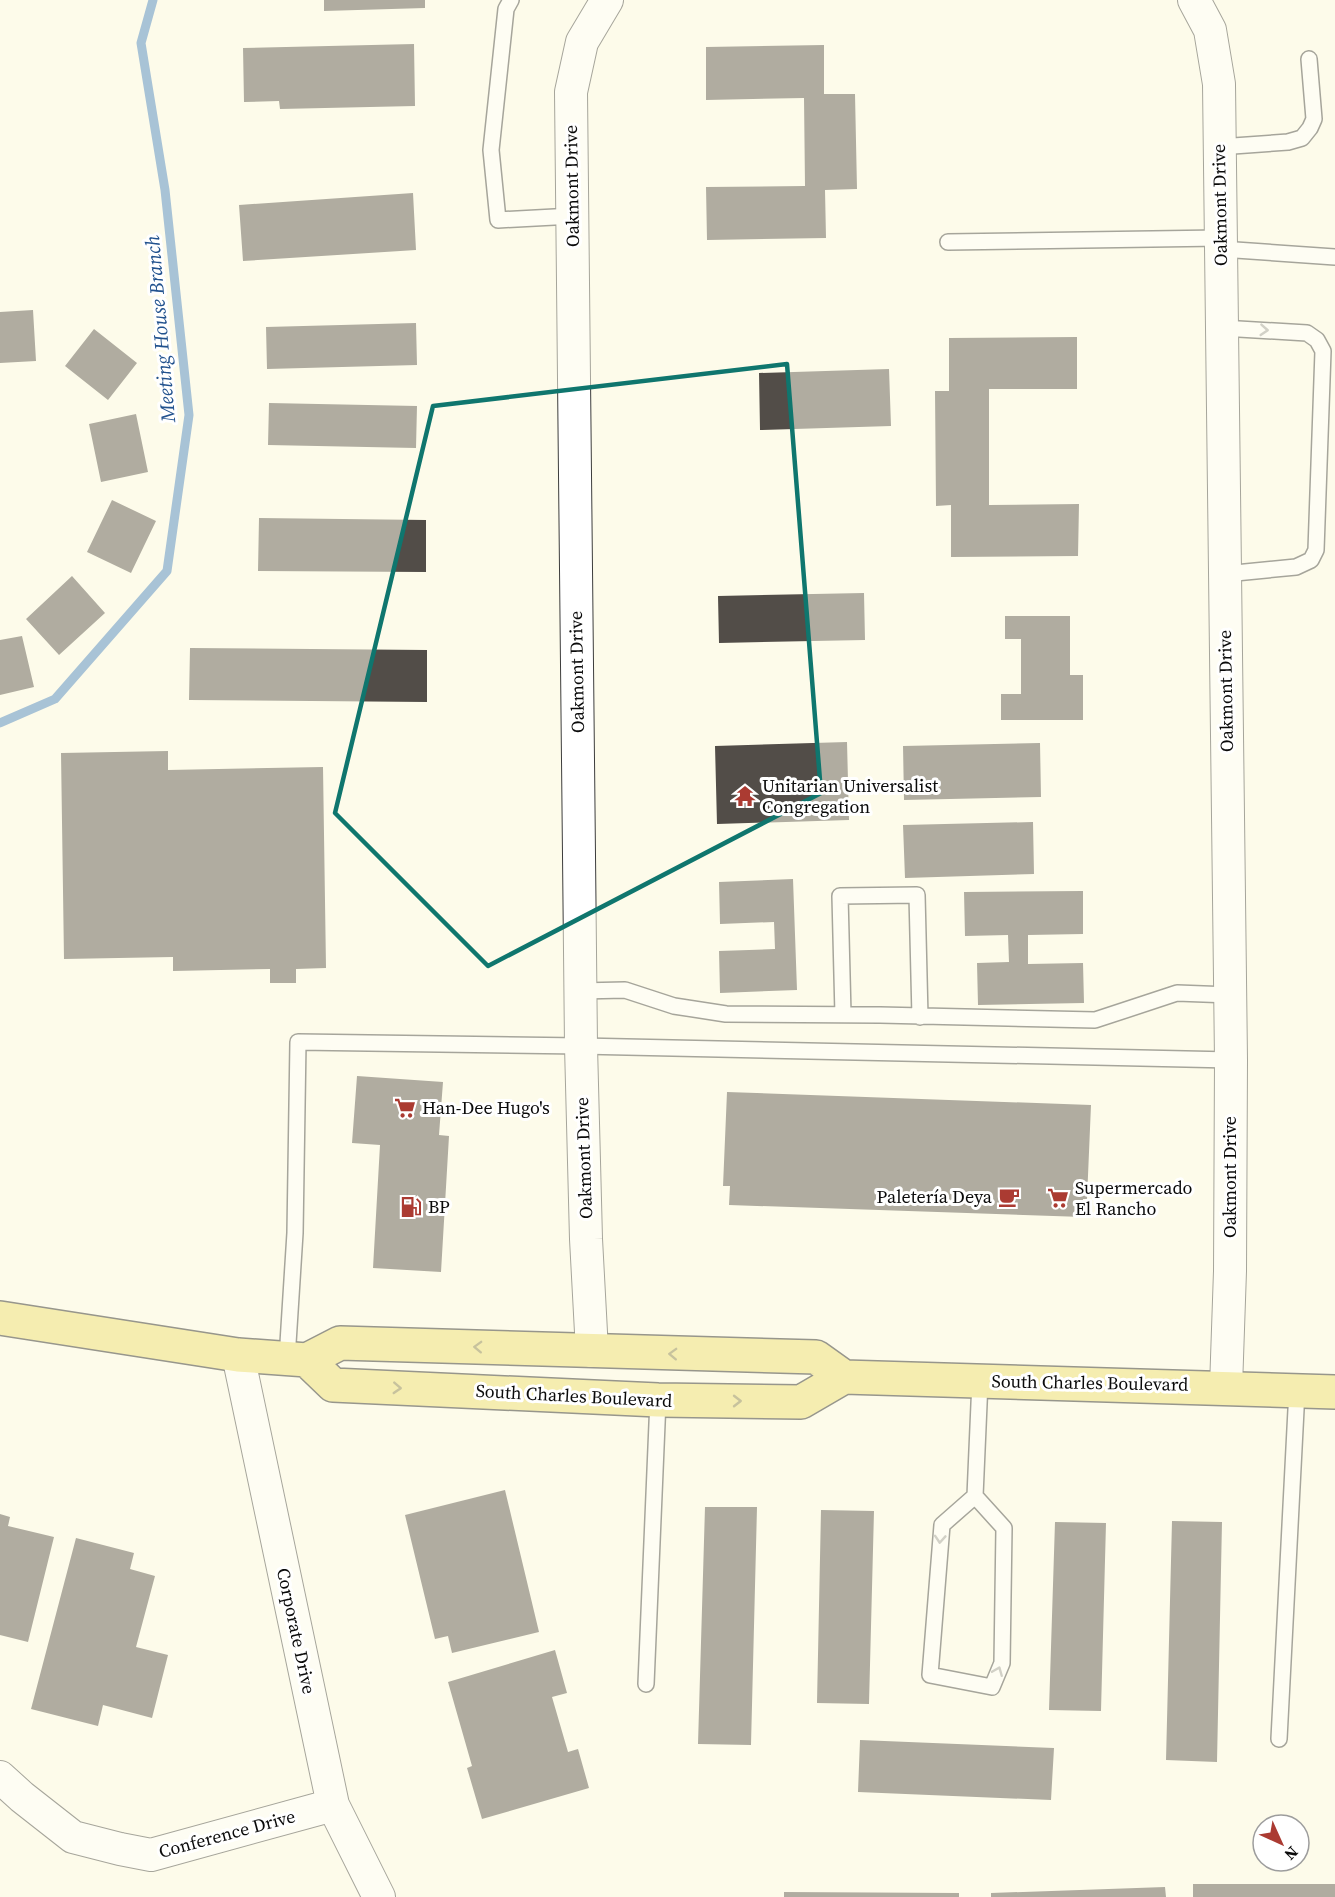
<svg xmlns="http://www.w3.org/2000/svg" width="1335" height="1897" font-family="'Source Serif 4',serif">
  <rect width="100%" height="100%" fill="#fdfbea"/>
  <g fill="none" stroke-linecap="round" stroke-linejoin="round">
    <path stroke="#427ebe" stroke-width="9" d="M0 723 55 699 167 571 189 415 165 190 141 43 153 0"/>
  </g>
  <path fill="#524d48" d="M324 0H425V8L324 11Z
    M414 44 415 106 280 109 279 101 244 102 243 48Z
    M824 45V94H855L857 189 825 190 826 238 707 240 706 187 805 186 804 98 706 100V47Z
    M413 193 416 250 243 261 239 205Z
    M33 310 36 361 0 363V312Z
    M416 323 417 365 267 369 266 327Z
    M94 329 137 363 108 400 65 366Z
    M1077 337V389H989V505L1079 504 1078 556 951 557V505L936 506 935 391H949V338Z
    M889 369 891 426 760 430 759 373Z
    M269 403 417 406 416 448 268 445Z
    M136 414 148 472 101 482 89 424Z
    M112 500 156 521 131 573 87 552Z
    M259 518 426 520V572L258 571Z
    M72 576 105 613 59 655 26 619Z
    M864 593 865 640 719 643 718 596Z
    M1005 616H1070V675H1083V720H1001V694H1021V639H1005Z
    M22 636 34 687 0 695V640Z
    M190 648 427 650V702L189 700Z
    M847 742 849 820 717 824 715 746Z
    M1040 743 1041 797 904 800 903 746Z
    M168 751V770L323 767 326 968 296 969V983H270V969L173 971V957L64 959 61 753Z
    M1033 822 1034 874 905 878 903 825Z
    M793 879 797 990 720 993 719 951 775 949 774 922 720 924 719 882Z
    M1083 891V934L1028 935V964L1083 963 1084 1003 978 1005 977 963 1009 962 1008 935 965 936 964 892Z
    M357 1076 443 1082 439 1135 449 1136 441 1272 373 1268 380 1145 352 1143Z
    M727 1092 1091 1105 1087 1199H1083V1217L729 1205 730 1186H723Z
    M505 1490 539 1632 452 1653 448 1636 435 1639 405 1515Z
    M705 1507H757L751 1745 698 1744Z
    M821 1510 874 1511 869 1704 817 1703Z
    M0 1514 10 1517 8 1526 54 1537 28 1642 0 1635Z
    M1172 1521 1222 1522 1217 1762 1166 1760Z
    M1055 1522 1106 1523 1101 1711 1049 1710Z
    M76 1538 134 1553 130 1569 155 1576 136 1647 168 1655 152 1718 103 1705 98 1726 31 1709Z
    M555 1650 567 1693 552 1697 568 1752 578 1749 589 1788 482 1819 467 1768 472 1766 448 1682Z
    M860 1740 1054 1748 1051 1800 858 1792Z
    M1193 1884H1335V1897H1193Z
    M1165 1887 1166 1897H991V1893Z
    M784 1892 959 1893V1897H784Z"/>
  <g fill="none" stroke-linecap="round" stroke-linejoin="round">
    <defs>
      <path id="lane" d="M511 0 506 9 491 150 498 220 573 216
        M1219 147 1288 142 1302 138 1310 128 1314 119 1309 59
        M948 242 1220 238
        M1221 249 1335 257
        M1222 328 1307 333 1317 340 1323 351 1316 550 1311 560 1296 567 1225 574
        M580 991 625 990 674 1006 726 1014 880 1015 1095 1020 1177 993 1230 995
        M843 1015 840 896 917 895 920 1017
        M287 1359 295 1233 298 1042 581 1046 1231 1060
        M975 1496 942 1525 930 1675 992 1687 1002 1663 1004 1528 975 1496 980 1381
        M646 1684 658 1400
        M1279 1739 1297 1390"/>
      <path id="street" d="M1194 0 1210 30 1219 84 1231 1060 1230 1271 1226 1387
        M592 1351 586 1239 581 1046 571 92 582 42 607 0
        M238 1355 333 1805 379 1897
        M0 1777 22 1797 73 1837 120 1849 151 1855 333 1805"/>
      <path id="primary" d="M0 1318 238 1355 307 1360 340 1343 816 1357 844 1377
        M307 1360 333 1385 658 1400 801 1402 844 1377 1335 1392"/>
    </defs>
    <use href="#lane" stroke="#3d3d3d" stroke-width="18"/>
    <use href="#street" stroke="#3d3d3d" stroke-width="34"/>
    <use href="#primary" stroke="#1b1b1b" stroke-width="36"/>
    <use href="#lane" stroke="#fff" stroke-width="15"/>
    <use href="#street" stroke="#fff" stroke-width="32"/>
    <use href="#primary" stroke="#eadb6c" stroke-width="33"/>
  </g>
  <defs><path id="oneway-chevron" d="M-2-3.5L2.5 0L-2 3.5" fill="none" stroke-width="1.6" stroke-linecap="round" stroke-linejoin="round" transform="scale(1.5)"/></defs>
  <g stroke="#9d9d9d">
    <use href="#oneway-chevron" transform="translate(1264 330) rotate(4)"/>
    <use href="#oneway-chevron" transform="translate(940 1539) rotate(94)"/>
    <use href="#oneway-chevron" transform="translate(998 1671) rotate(-68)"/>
  </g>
  <g stroke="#857d40">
    <use href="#oneway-chevron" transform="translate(478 1347) rotate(-178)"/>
    <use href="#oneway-chevron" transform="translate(673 1354) rotate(-178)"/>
    <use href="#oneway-chevron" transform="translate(397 1388) rotate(3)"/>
    <use href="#oneway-chevron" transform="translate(737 1401)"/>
  </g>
  <path d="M0 0H1335V1897H0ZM787 364 821 793 488 966 335 813 433 406Z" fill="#fdfbea" fill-opacity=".55" fill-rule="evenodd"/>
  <path fill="none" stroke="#0f766e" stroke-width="4.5" stroke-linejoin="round" d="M787 364 821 793 488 966 335 813 433 406Z"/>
  <defs>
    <symbol id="temple-bare" viewBox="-9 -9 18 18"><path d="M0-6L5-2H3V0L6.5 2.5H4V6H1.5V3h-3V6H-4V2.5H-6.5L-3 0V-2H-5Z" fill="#ab3b32" stroke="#fff" stroke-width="2.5" paint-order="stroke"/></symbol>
    <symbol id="supermarket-bare" viewBox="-9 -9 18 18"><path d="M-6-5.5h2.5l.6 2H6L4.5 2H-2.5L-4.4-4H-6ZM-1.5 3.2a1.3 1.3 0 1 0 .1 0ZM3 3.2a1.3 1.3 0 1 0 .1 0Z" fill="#ab3b32" stroke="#fff" stroke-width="2.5" paint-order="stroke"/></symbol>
    <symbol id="cafe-bare" viewBox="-9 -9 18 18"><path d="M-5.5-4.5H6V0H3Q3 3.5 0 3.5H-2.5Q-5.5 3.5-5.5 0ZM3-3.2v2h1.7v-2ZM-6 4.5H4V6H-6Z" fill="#ab3b32" stroke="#fff" stroke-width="2.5" paint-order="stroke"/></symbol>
    <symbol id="fuel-bare" viewBox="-9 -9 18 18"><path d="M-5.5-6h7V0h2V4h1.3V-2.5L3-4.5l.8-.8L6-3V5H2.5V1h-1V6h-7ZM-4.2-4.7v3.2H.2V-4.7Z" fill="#ab3b32" stroke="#fff" stroke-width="2.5" paint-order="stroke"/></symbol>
  </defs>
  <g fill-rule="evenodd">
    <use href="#temple-bare" x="730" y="781" width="30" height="30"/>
    <use href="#supermarket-bare" x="390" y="1093" width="30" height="30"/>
    <use href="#cafe-bare" x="994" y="1182" width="30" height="30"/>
    <use href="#supermarket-bare" x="1043" y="1183" width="30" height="30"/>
    <use href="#fuel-bare" x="396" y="1192" width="30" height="30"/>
  </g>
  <g text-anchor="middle" stroke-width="6" stroke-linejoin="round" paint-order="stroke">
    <g font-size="18" fill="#0a0a0a" stroke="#fff">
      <text transform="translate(572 186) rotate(-91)" y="6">Oakmont Drive</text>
      <text transform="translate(1220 205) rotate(-91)" y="6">Oakmont Drive</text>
      <text transform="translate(577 672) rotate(-91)" y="6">Oakmont Drive</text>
      <text transform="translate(1226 691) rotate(-91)" y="6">Oakmont Drive</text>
      <text transform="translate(584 1158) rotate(-92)" y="6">Oakmont Drive</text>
      <text transform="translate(1230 1177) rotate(-90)" y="6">Oakmont Drive</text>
      <text transform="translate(1090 1383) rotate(1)" y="6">South Charles Boulevard</text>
      <text transform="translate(574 1396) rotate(3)" y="6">South Charles Boulevard</text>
      <text transform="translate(296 1631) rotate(78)" y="6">Corporate Drive</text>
      <text transform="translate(227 1834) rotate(-15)" y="6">Conference Drive</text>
    </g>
    <g font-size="18" fill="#0a0a0a" stroke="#fff" text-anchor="start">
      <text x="762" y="792">Unitarian Universalist<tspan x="762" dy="21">Congregation</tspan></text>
      <text x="422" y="1114">Han-Dee Hugo's</text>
      <text x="1075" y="1194">Supermercado<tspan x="1075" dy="21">El Rancho</tspan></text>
      <text x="992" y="1203" text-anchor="end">Paletería Deya</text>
      <text x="428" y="1213">BP</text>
    </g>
    <g font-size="20" font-style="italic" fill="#22528e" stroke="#fff">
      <text transform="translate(160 329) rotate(-95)" y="7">Meeting House Branch</text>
    </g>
  </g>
  <g transform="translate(1281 1843) rotate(135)"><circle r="28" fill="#ffffff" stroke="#9d9d9d" stroke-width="1.5"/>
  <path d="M0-4.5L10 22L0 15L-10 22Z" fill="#ab3b32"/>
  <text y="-9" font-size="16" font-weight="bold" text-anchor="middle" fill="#0a0a0a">N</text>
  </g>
</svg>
